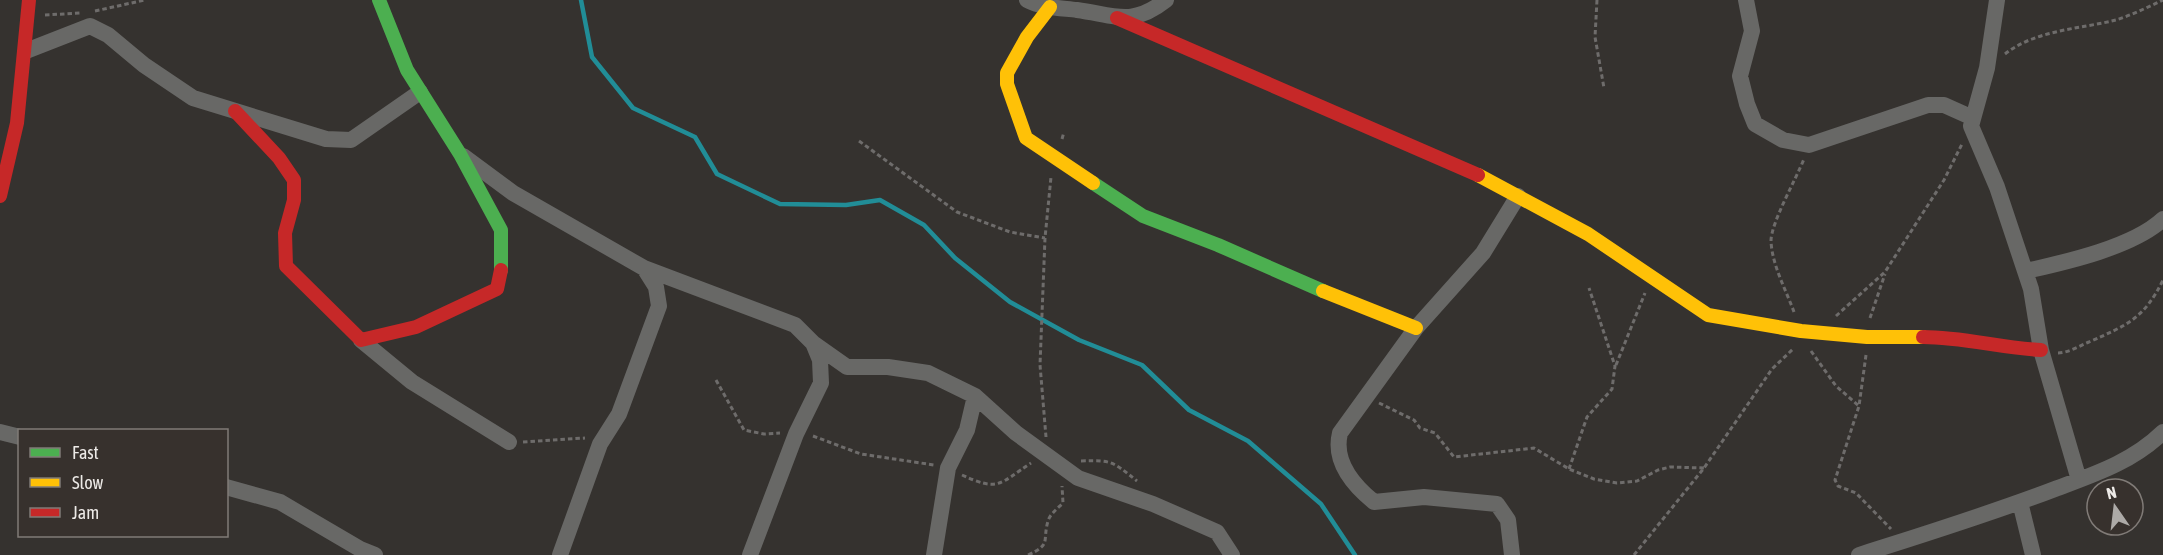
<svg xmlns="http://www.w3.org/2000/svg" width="2163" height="555" font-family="'Asap Condensed',sans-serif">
  <rect width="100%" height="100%" fill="#35322f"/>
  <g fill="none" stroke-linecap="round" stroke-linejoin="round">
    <path stroke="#218d97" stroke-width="4.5" d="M581 0 592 57 633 108 695 137 717 174 780 204 846 205 880 200 924 225 955 258 1010 302 1079 340 1142 365 1189 410 1248 441 1321 504 1355 555"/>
    <path stroke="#6e6c6b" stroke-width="3" stroke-dasharray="4.5 3" stroke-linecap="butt" d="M1597 0 1595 37 1604 88
      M95 11 145 0
      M45 15 80 13
      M2005 54C2035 30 2080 29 2116 20 2132 15 2148 7 2163 0
      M1062 139 1064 132
      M859 141 957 212 1010 232 1045 238
      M1794 312C1786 290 1772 265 1771 241 1771 223 1796 179 1804 159
      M1836 316 1885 272 1944 180 1962 144
      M1870 318 1885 274
      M1811 351 1836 386 1859 406
      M2058 353C2068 353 2079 346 2089 342 2127 325 2144 319 2163 280
      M1866 355 1859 406 1835 480 1838 486 1856 493 1891 529
      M1616 365 1645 293
      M716 380 744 430 764 434 780 433
      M1379 403 1414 420 1420 428 1435 433 1454 457 1534 448 1569 469 1594 479 1617 483 1637 481 1658 470 1670 467 1704 468
      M813 436 861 454 934 465
      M1046 437 1040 365 1045 238 1051 177
      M523 442 585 438
      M1081 461C1112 460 1112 461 1137 481
      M1569 469 1587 417 1612 389 1615 366 1589 288
      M962 475C999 492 999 484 1031 463
      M1028 555C1052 544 1042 542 1048 521 1050 514 1057 509 1063 503L1062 486
      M1634 555 1704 468 1772 369 1793 349"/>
    <path stroke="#686866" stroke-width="16" d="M1027 0C1042 8 1061 8 1077 10 1115 15 1132 27 1166 0
      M1746 0 1752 31 1740 76 1747 104 1755 124 1783 140 1809 145 1928 105H1944L1973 118
      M1997 0 1987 68 1971 126 1997 187 2031 289 2041 350 2079 480
      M26 51 90 26 108 35 144 65 193 98 326 139 351 140 420 92
      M463 156 513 193 644 268 656 287 659 306 619 414 600 444 560 555
      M644 268 795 325 813 343 820 360 821 383 796 434 750 555
      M2026 271C2066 262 2133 247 2163 219
      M361 340 412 382 509 442
      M813 343 847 367H888L928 373 975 396 1016 433 1078 478 1153 504 1217 532 1232 555
      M0 432 20 437
      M226 487 280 502 360 549 375 555
      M2020 502 2033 555
      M934 555 948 468 967 430 975 396
      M1512 555 1508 520 1497 504 1424 497 1374 502C1353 485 1333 461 1340 433L1416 328 1483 253 1518 196
      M1859 555C1925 534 1990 514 2055 489 2095 474 2132 462 2163 432"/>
    <path stroke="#4caf50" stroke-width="14" d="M379 0 407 70 460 154 501 230V270
      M1093 183 1143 216 1218 245 1323 291"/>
    <path stroke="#ffc107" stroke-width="14" d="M1050 7 1027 37 1007 73V84L1026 138 1093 183
      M1478 175 1588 234 1708 315 1801 331 1867 337H1923
      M1323 291 1416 328"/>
    <path stroke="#c62828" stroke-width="14" d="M1117 18 1478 175
      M235 111 279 158 294 180V200L285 233 286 266 361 340 416 327 497 289 501 270
      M0 196 17 123 29 0
      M1923 337C1963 337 2001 348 2041 350"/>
  </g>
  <rect x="18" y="429" width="210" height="108" fill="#37312d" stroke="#807b77" stroke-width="1.5"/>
  <rect x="30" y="448" width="30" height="9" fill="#4caf50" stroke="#807b77" stroke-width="1.5"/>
  <text x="72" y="459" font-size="18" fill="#edeae7">Fast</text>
  <rect x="30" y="478" width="30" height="9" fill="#ffc107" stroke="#807b77" stroke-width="1.5"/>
  <text x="72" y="489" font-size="18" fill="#edeae7">Slow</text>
  <rect x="30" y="508" width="30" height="9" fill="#c62828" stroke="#807b77" stroke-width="1.5"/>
  <text x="72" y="519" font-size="18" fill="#edeae7">Jam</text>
  <g transform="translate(2115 507) rotate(346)"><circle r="28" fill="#37312d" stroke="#807b77" stroke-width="1.5"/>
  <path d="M0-4.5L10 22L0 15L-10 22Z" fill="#adaaa7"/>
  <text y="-9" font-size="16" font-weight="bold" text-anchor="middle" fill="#edeae7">N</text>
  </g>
</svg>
